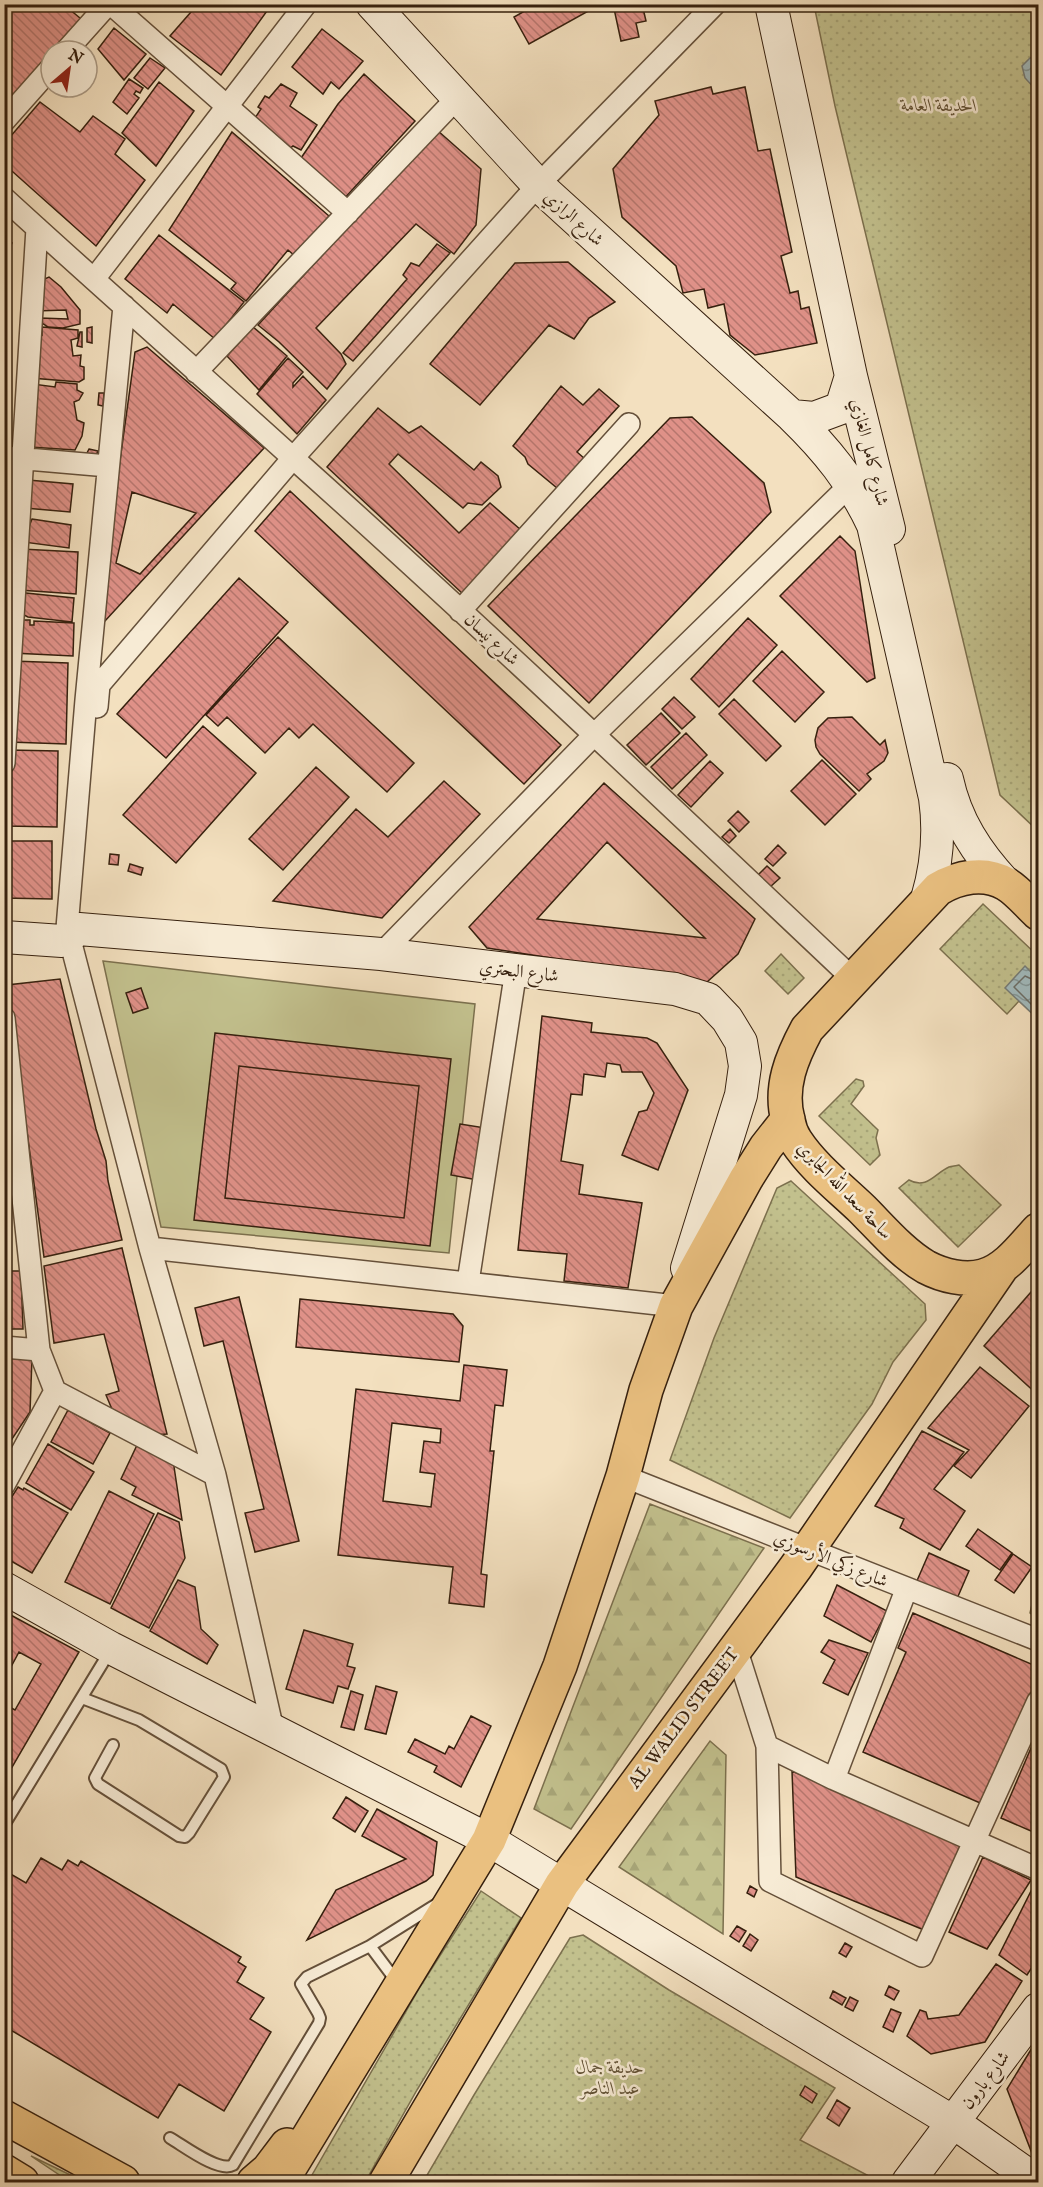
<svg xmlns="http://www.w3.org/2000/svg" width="1043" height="2187" font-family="'IM FELL English',Amiri,serif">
  <defs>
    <pattern id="grass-dots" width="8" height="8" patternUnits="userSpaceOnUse" patternTransform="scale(1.5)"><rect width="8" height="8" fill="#c2c08d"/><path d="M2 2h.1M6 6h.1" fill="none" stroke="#a7a578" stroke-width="1.8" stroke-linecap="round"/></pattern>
    <pattern id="forest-firs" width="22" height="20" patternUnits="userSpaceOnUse" patternTransform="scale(1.5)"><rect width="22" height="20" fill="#c2c08d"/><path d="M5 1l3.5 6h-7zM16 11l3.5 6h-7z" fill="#a7a578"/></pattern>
    <pattern id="water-waves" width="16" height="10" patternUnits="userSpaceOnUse" patternTransform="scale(1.5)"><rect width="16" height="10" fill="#a1babd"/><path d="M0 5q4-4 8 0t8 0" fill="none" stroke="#849798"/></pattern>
    <pattern id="building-back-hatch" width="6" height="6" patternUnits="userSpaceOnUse" patternTransform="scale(1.5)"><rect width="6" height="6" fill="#df9188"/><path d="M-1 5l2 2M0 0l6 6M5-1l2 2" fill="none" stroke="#b6766e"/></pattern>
  </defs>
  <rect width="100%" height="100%" fill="#f3e0bf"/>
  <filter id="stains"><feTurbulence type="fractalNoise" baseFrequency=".00333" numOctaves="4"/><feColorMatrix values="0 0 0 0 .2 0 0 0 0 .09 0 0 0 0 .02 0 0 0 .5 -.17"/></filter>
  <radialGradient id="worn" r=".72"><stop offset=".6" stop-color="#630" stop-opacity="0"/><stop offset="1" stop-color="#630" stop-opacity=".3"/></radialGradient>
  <path fill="url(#grass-dots)" stroke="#7c704e" stroke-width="1.5" d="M814 5H1038V831L1000 795 835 106Z
    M983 904 1038 956V1019L1019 1001 1007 1014 940 949Z
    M781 954 804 978 788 994 765 971Z
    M856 1079 863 1081 864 1086 851 1104 878 1130 876 1138 880 1155 870 1165 819 1116Z
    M959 1165 1001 1205 958 1247 899 1188 909 1180C927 1190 935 1173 949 1167 952 1166 956 1166 959 1165Z
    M791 1181 925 1304 926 1320 893 1362 872 1404 790 1518 670 1460 714 1338 777 1188Z
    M481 1891 521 1918 417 2090 365 2182H308L420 1987Z
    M583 1935 669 1990 835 2088 800 2140 867 2175 862 2182H423L474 2095 570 1938Z
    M31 2156 85 2182H70Z"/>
  <path fill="url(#forest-firs)" stroke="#7c704e" stroke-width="1.5" d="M650 1504 764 1548 571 1829 534 1809Z
    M1038 1579V1619L1030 1613Z
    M710 1741 726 1755 723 1934 619 1867Z"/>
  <path fill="#c2c08d" stroke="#7c704e" stroke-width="1.5" d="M103 961 475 1004 449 1253 161 1227Z"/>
  <path fill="url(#water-waves)" stroke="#767c77" stroke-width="1.5" d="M1038 57V92L1025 78 1022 66 1030 58Z
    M1025 966 1038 979V1019L1005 988Z"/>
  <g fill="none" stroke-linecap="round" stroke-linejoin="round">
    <path stroke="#6c6d66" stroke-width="1.5" d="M1038 982 1025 976 1014 987 1038 1011"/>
  </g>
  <path fill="url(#building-back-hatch)" stroke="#36200e" stroke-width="1.5" fill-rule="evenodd" d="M4 4H63L86 23 60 51H51V60L4 106Z
    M198 4H272L221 75 170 36Z
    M537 4H601L529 44 514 17Z
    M613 4H642L646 21 636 23 639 37 621 41Z
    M114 28 146 54 124 80 98 49Z
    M322 29 363 61 339 89 331 82 323 94 292 67Z
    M150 58 165 68 148 89 134 78Z
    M364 74 415 121 343 200 299 161 338 104Z
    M129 79 143 88 140 93 136 91 134 94 139 98 127 114 113 102Z
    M159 82 194 111 156 166 122 133Z
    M281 84 297 93 290 106 317 125 301 150 293 146 287 151 253 121 261 109 258 107 265 96 269 98Z
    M711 87 713 94 745 87 758 151 770 149 792 252 781 256 790 293 798 291 801 309 809 307 817 343 755 355 730 335 724 304 708 308 704 289 683 293 676 266 622 217 613 169 659 115 655 101Z
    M40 102 80 132 93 116 125 139 115 154 145 180 96 246 4 164V144Z
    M437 130 481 169 476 225 454 254 416 224 316 328 341 354 346 364 327 389 279 342 258 325Z
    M232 132 329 216 295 256 288 250 246 301 231 289 236 283 169 230Z
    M4 235 12 243 8 252 4 250Z
    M159 235 244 302 215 339 173 304 167 313 125 279Z
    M437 244 450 253 353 361 343 353 407 279 403 275 411 263 419 266Z
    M568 262 615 302 589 318 574 339 549 325 480 405 430 364 515 263Z
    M49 277 61 287 80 310V324L63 328 48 327 42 323 41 318 68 319 66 310 35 311 42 280Z
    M4 313 6 314 4 359Z
    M42 327 78 330V338L71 340 73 356 81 355 80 366 84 367V379L79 382 31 378 38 333 42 335Z
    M92 327V343L87 342V328Z
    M253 327 287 356 259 390 227 356Z
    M80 332H82V347L77 346Z
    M147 347 264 448 105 621 98 620 135 352Z
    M288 358 303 372 293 383V387L303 376 326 400 297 434 257 394Z
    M56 382 77 384V390L83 393 79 400 74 402 77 420 84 423 82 436 75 450 30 447 33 384 55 387Z
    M561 386 583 405 599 389 619 406 577 452 585 459 557 488 528 464 525 457 513 446Z
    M99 393H104L103 406 98 405Z
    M378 408 409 433 421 426 474 470 481 462 498 476 501 487 482 505 468 503 463 508 398 454 389 464 459 533 490 503 521 530 463 594 327 467Z
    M692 417 764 483 771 512 589 703 488 606 670 418Z
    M89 449 98 451 95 457 87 453Z
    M28 480 73 484 70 512 25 508Z
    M290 491 561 745 524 784 255 531Z
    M132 492 196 513 140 574 116 563Z
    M32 519 71 525 69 548 23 542Z
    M840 536 855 551 875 678 867 682 780 596Z
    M21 549 78 552 76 594 19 590Z
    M239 578 288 622 166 758 117 714Z
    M16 592 74 598 72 622 28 617 14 610Z
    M748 618 777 645 719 707 691 679Z
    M15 620H30V625H34V621L74 623 73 656 12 653Z
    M278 637 414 763 387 792 313 724 299 738 289 728 265 753 227 717 218 726 206 715Z
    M782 651 824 692 795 722 753 681Z
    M12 661 68 663 66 744 9 742Z
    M674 697 695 717 682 729 662 709Z
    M734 699 781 746 766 761 719 714Z
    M661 713 680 733 646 765 627 745Z
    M852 717 880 745 885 740 888 753 884 761 867 774 871 779 859 791 820 754 816 747 815 740 818 728 828 718Z
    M203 726 256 773 176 863 123 815Z
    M686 733 707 755 672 789 651 767Z
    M8 750 58 751 57 827 6 826Z
    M822 760 856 794 825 825 791 791Z
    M710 761 723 773 691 807 678 795Z
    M316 767 349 797 283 870 249 839Z
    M444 781 480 814 382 918 273 901 356 809 388 837Z
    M604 783 755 919 738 954 707 982 487 948 469 927ZM607 842 705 938 537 919Z
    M738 811 749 822 739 832 728 821Z
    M730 829 736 836 729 843 722 837Z
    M4 841H52V899L4 898Z
    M778 845 786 853 773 866 765 859Z
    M110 854 119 855 118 865 109 864Z
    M130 864 143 868 141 875 128 871Z
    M767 866 780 878 770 887 758 875Z
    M60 979 96 1129 106 1161 108 1181 122 1240 44 1257 7 985Z
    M141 988 148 1008 133 1013 126 993Z
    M542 1016 592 1023 591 1032 647 1038 657 1043 688 1090 658 1170 622 1155 639 1112 647 1110 654 1093 642 1072H622L620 1065 607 1063 605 1077 584 1074 582 1095 571 1094 561 1161 583 1165 579 1194 642 1203 628 1288 564 1281 567 1254 518 1250Z
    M215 1033 451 1059 430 1246 194 1220ZM239 1066 419 1086 404 1218 225 1198Z
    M239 1066 419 1086 404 1218 225 1198Z
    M460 1124 492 1129 483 1181 451 1175Z
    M122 1248 167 1434 152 1435 114 1414 106 1395 119 1391 104 1334 54 1343 44 1266Z
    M4 1271H21L23 1329H4Z
    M1038 1284V1395L984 1346Z
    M239 1297 299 1541 255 1552 245 1513 264 1509 223 1341 204 1346 195 1308Z
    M300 1299 453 1314 463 1326 459 1362 296 1347Z
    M4 1357 32 1358 30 1412 8 1445 4 1442Z
    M464 1365 507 1370 503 1406 495 1405 490 1451H494L481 1574 487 1575 484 1607 449 1603 453 1567 338 1555 356 1389 460 1401ZM392 1423 441 1429 440 1443 424 1441 420 1472 435 1474 431 1507 383 1501Z
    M980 1367 1029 1406 971 1478 954 1466 969 1450 928 1428Z
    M68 1410 110 1433 93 1464 51 1442Z
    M922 1431 964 1452 934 1489 965 1511 940 1550 900 1528 904 1519 875 1506Z
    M138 1443 173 1460 182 1520 132 1495 136 1487 121 1479Z
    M48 1444 94 1472 71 1510 26 1483Z
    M18 1487 23 1490 24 1488 68 1513 32 1573 4 1557V1509Z
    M109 1491 154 1514 110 1604 65 1582Z
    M158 1513 179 1522 185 1558 149 1628 111 1608Z
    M978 1529 1012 1553 1000 1570 966 1546Z
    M929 1553 969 1571 956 1601 916 1583Z
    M1013 1554 1032 1567 1014 1593 995 1580Z
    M178 1580 195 1587 201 1629 218 1645 207 1664 150 1631Z
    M837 1585 887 1611 871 1642 824 1616Z
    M7 1613 79 1652 4 1781V1704L15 1710 41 1664 19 1652 4 1680V1617Z
    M913 1613 1038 1667V1686L987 1806 863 1752 906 1652 898 1648Z
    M304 1630 353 1644 347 1666 355 1668 348 1689 338 1686 333 1703 286 1689Z
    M829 1640 868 1653 848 1695 823 1683 835 1660 821 1652Z
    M376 1686 397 1692 386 1734 365 1729Z
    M351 1691 363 1695 354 1730 341 1727Z
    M471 1716 491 1726 461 1787 434 1772 437 1766 408 1752 415 1739 445 1754 449 1746 454 1749Z
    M1037 1734H1038V1834L1001 1818Z
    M792 1771 967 1844 924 1930 796 1877Z
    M346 1797 368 1811 355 1832 333 1818Z
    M377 1809 437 1842 433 1875 426 1881 307 1940 336 1890 406 1859 362 1836Z
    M983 1857 1031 1880 987 1949 949 1932Z
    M41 1858 62 1870 68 1860 78 1866 81 1861 241 1957 238 1962 246 1967 237 1982 264 1998 250 2019 271 2032 224 2111 179 2084 158 2118 4 2026V1870L26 1883Z
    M1037 1879 1038 1958 1027 1975 999 1955Z
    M750 1886 757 1890 754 1897 747 1893Z
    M737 1926 746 1931 739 1942 730 1936Z
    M750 1934 758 1940 751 1951 743 1946Z
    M845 1943 852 1947 846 1957 839 1953Z
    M996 1964 1022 1981 985 2042 931 2054 907 2036 920 2010 926 2012 928 2019 959 2015Z
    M889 1986 899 1991 894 2000 885 1995Z
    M833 1991 846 1998 842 2005 830 1998Z
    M850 1997 858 2001 853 2011 845 2007Z
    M891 2009 901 2013 893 2032 883 2027Z
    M1038 2038V2161L1033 2156 1007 2089Z
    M805 2086 817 2094 812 2103 800 2095Z
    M837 2100 850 2108 839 2126 827 2118Z
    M805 2177 816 2182H802Z"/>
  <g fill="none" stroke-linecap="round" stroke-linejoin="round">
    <defs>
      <path id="lane" d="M82 1698 139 1720 221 1769 224 1777 189 1833 185 1837 179 1836 98 1784 95 1778 113 1745
        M4 1825 110 1651
        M397 1982 370 1946 437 1904
        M170 2138C184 2146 219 2173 233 2165L319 2023 320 2018 318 2013 301 1984 307 1977 370 1946"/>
      <path id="street" d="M111 4 348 213
        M66 51 108 4
        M4 121 51 68
        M4 198C100 286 197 371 293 458 483 628 668 804 853 979
        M94 279 306 4
        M124 306 86 700 67 928 150 1248 215 1475 273 1730
        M196 372 457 98
        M4 457 108 466
        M460 611 629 424
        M97 707 99 685 293 458 538 185 715 4
        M4 763 37 228
        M381 954 595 734 851 484
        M4 1018 39 1350 55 1391 4 1485
        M150 1248 676 1306
        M468 1282 516 970
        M4 1347 39 1350
        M55 1391 215 1475
        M623 1476 1038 1640
        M736 1648 767 1746 770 1881 922 1956 1038 1701
        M767 1746 834 1779 1038 1869
        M834 1779 906 1590"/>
      <path id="secondary" d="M372 4 538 185 792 416C826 449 853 482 873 525L935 798C940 833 937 865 927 899
        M771 4 851 376 889 529
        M792 416 814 418 841 408 851 376
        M947 779C956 821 977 853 1006 884
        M4 937 62 941 79 929 381 954 675 989 708 999 727 1019 741 1042 745 1066 741 1095 687 1268
        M4 1588 111 1648 489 1840 953 2122 1038 2182
        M908 2182 1038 2009"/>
      <path id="primary" d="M1038 913C1028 904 1018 891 1006 884 984 871 958 877 938 889L807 1029C792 1057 779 1087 788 1120 789 1126 792 1135 796 1141 813 1167 840 1188 862 1209 882 1229 902 1253 926 1267 943 1276 965 1281 983 1276 1006 1270 1023 1246 1038 1230
        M4 2117 123 2182
        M4 2171 22 2182
        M254 2182 268 2170 287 2145
        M281 2182 489 1840 560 1666 623 1476 646 1390 676 1306 746 1179 766 1147 788 1119
        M386 2182 562 1884 796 1567 1002 1267"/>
    </defs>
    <use href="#lane" stroke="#65503a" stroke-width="14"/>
    <use href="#street" stroke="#65503a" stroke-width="24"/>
    <use href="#secondary" stroke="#36200e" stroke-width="34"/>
    <use href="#primary" stroke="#36200e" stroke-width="36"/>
    <use href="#lane" stroke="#f7ebd5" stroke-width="10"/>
    <use href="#street" stroke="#f7ebd5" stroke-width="21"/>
    <use href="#secondary" stroke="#f7ebd5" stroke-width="32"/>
    <use href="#primary" stroke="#eac080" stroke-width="33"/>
  </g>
  <g text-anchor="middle" stroke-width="5" stroke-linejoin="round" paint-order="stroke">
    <g font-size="18" font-style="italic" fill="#605034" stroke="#f7ebd5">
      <text x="939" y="111">الحديقة العامة</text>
      <text x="610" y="2073">حديقة جمال<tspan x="610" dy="21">عبد الناصر</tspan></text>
    </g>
    <g font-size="18" fill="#36200e" stroke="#f7ebd5">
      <text transform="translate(574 218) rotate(42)" y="6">شارع الرازي</text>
      <text transform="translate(870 452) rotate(76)" y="6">شارع كامل الغازي</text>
      <text transform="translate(492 639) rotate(43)" y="6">شارع نيسان</text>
      <text transform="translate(519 971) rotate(7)" y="6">شارع البحتري</text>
      <text transform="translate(845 1190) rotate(46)" y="6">ساحة سعد الله الجابري</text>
      <text transform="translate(831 1559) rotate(22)" y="6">شارع زكي الأرسوزي</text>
      <text transform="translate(683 1718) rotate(-53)" y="6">AL WALID STREET</text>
      <text transform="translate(985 2080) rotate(-53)" y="6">شارع بارون</text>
    </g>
  </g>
  <rect width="1043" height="2187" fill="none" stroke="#f3e0bf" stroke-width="24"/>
  <rect x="6" y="6" width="1031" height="2175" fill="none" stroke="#36200e" stroke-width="3"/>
  <rect x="12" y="12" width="1019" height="2163" fill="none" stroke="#36200e" stroke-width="1.5"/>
  <g transform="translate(69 69) rotate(29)"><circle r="28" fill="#f7ebd5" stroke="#aa9a85" stroke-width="1.5"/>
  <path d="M0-4.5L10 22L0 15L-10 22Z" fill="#8f2418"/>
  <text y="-9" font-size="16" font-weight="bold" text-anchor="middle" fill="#36200e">N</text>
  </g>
  <rect width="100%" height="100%" filter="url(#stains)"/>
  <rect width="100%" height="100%" fill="url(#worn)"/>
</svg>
